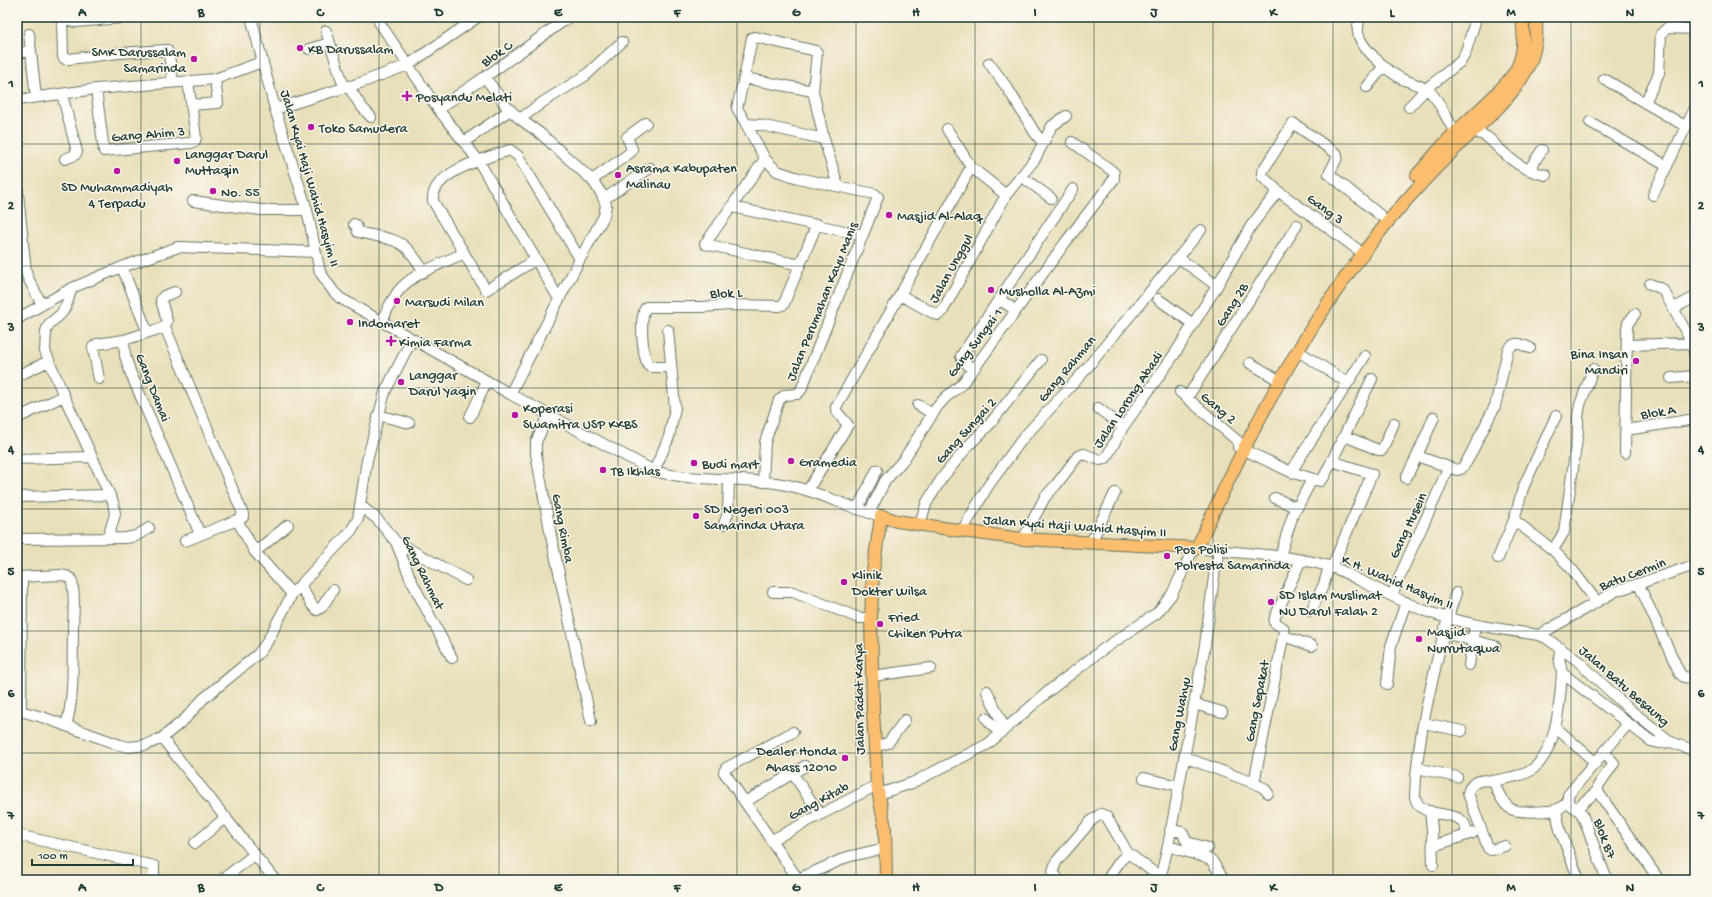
<svg xmlns="http://www.w3.org/2000/svg" width="1712" height="897" font-family="'Gochi Hand',sans-serif">
  <rect width="100%" height="100%" fill="#fbf7ec"/>
  <filter id="ink" filterUnits="userSpaceOnUse"><feTurbulence type="fractalNoise" baseFrequency=".025" numOctaves="2"/><feDisplacementMap in="SourceGraphic" scale="8" xChannelSelector="R" yChannelSelector="G"/><feConvolveMatrix kernelMatrix="1 2 1 2 8 2 1 2 1" color-interpolation-filters="sRGB"/></filter>
  <filter id="wash" filterUnits="userSpaceOnUse"><feTurbulence type="fractalNoise" baseFrequency=".012" numOctaves="4" result="noise"/><feDisplacementMap in="SourceGraphic" scale="16" xChannelSelector="R" yChannelSelector="G"/><feGaussianBlur stdDeviation="0.9" result="paint"/><feColorMatrix in="noise" values="0 0 0 0 0 0 0 0 0 0 0 0 0 0 0 0 0 1.4 0 .05"/><feComposite in="paint" operator="in"/></filter>
  <g filter="url(#wash)">
    <rect width="100%" height="100%" fill="#e9dfba"/>
  </g>
  <g filter="url(#ink)">
    <g fill="none" stroke-linecap="round" stroke-linejoin="round">
      <defs>
        <path id="minor" d="M134 17 75 22 62 18 63 57 65 59H69L119 53 167 50 169 55 173 82
          M251 17 275 109 307 210 320 272 333 291 340 298 510 394 654 471C694 482 735 477 776 483 812 488 845 507 881 516
          M1360 17C1359 22 1357 27 1358 32 1359 47 1389 72 1402 79 1411 83 1425 86 1432 94 1444 107 1448 126 1461 138
          M379 22 438 109 478 160 559 299
          M326 31 344 87
          M29 34 36 97
          M309 49 330 43
          M17 53 30 51
          M989 63 1008 89 1035 133 1043 143
          M485 77 506 106 520 119 541 134 592 180 601 193 606 205 604 216 580 259 510 394
          M744 78 737 108 746 124
          M1604 79 1685 126
          M348 86 361 106 371 117
          M1367 87 1383 67
          M96 89 104 151 190 143 195 141 196 138 188 81
          M813 91 744 78 752 38 755 37 816 51 817 53 813 91 824 139
          M62 94 77 152 75 155 65 159
          M17 100 96 89 215 79 262 62
          M1645 103 1659 73 1661 34 1667 28 1695 29
          M191 105 218 103 215 79
          M1409 107 1426 89 1461 61 1465 54 1475 22
          M275 109 360 83 408 65 478 17
          M438 109 485 77 569 17
          M520 119 543 102 585 76 622 42
          M1590 122 1667 166
          M1468 127C1474 132 1480 133 1487 137 1493 141 1497 148 1503 152 1515 164 1530 172 1546 175
          M947 129 971 167
          M464 142 510 110
          M765 159 746 124 761 125 824 139 838 186
          M1529 170 1542 150
          M1021 176 1051 198
          M592 180 631 152 632 149 627 137 646 123
          M17 184 26 272 28 278 42 305
          M1006 195 1035 159 1052 126 1066 116
          M1653 195 1695 108
          M604 199 650 168
          M193 201 261 210H307
          M732 207 863 235
          M354 224 356 225 358 232C396 241 403 236 424 272
          M1357 249 1278 191 1262 176V172L1293 123 1337 154V158L1329 174 1381 216
          M464 253 486 290 535 260
          M122 267 147 331
          M1650 284 1662 289 1666 295 1692 343 1695 357
          M1217 286 1251 226 1278 191
          M72 288 66 306 61 314 49 324 46 331 45 351 64 396 113 502 115 514 108 538
          M999 299 1015 310
          M1158 299 1193 324
          M1674 308 1695 297
          M17 319 72 288 122 267 178 247 316 252
          M382 321C387 310 393 296 402 287 418 271 444 263 464 253L433 201C430 172 489 157 510 150L518 156 580 259
          M165 327 167 321 161 300 164 296 175 292
          M1627 345 1692 343
          M1298 351 1348 383
          M1250 363 1275 378
          M670 367H650C642 360 639 316 646 307H702L730 305 780 306 784 304 787 296 817 224
          M973 370 962 359 961 356 1073 189
          M17 376 49 361
          M1671 378 1695 376
          M99 379 93 347 97 344 124 340
          M1180 392 1240 443
          M1187 398 1297 225
          M918 405 933 414
          M1098 408 1123 427
          M549 414 536 442V454L551 536 591 721
          M378 415 409 423
          M470 417 487 381
          M1434 417 1417 456 1457 470 1461 469 1466 463 1495 406 1508 350C1515 340 1521 344 1530 348
          M17 418 64 396
          M1626 430 1695 419
          M1345 436 1378 450H1382L1394 423
          M1238 447 1291 472 1320 481 1324 477 1372 379
          M1625 453 1627 328 1628 323 1635 314
          M17 459 91 457
          M1332 461 1372 474 1332 567
          M654 471 669 437 675 408 668 330
          M1291 472 1365 356
          M1406 478 1417 456
          M763 482 765 442 779 400 785 395 797 394 801 390 878 197 875 194 798 178 777 171 765 159 705 244 800 265
          M808 490 848 425 836 411V407L900 295 935 314 938 315 942 312 1006 195 971 167 900 295
          M17 497 109 495
          M1275 498 1297 508 1312 479
          M361 506 377 519 396 542 411 580 452 658
          M857 509 877 470
          M869 513 885 481 904 459 937 407 946 397 961 385 973 370 1065 243 1114 179V173L1111 170 1072 142
          M1514 520 1553 550 1571 568 1597 602
          M920 523 927 502 942 478 969 445 989 425 1041 360
          M724 524 728 513 729 480
          M962 531 988 486 1023 438 1081 375 1201 230
          M200 534 131 374 125 356 124 340 165 327 243 514V517L237 520 255 552 292 594
          M17 539 126 538 136 536 149 528
          M1023 539 1045 497 1056 485 1078 456 1084 454 1100 460 1106 458 1123 427 1176 352 1217 286 1179 258
          M185 541 237 520
          M396 542 466 580
          M1091 542 1115 493
          M1553 550 1564 532 1578 432V417L1580 405 1593 369
          M255 552 288 525
          M1280 556 1295 508
          M1498 558 1514 520 1523 488 1556 416
          M17 577 62 575 66 576 71 579C76 593 73 616 73 631 72 663 75 695 66 726
          M300 585 312 605 317 610 322 607 333 590
          M1639 585 1680 674 1684 677 1690 678
          M773 592H793L859 618H871
          M1456 593C1447 618 1441 643 1435 669 1425 711 1416 754 1415 797 1420 824 1469 804 1466 834
          M1392 596C1408 552 1432 511 1448 467
          M1311 611 1324 584 1329 566
          M1443 633 1495 646
          M1539 635 1616 591 1695 565
          M1284 636 1312 646
          M1561 648 1559 657 1562 673 1651 741 1659 743 1671 742
          M1469 665 1475 625
          M1562 673C1560 702 1557 754 1530 771 1520 777 1505 778 1494 781 1496 790 1503 804 1511 809 1518 813 1550 812 1558 809 1561 808 1565 804 1568 802V795L1627 725
          M872 676 931 668
          M1387 684 1391 646 1406 602
          M987 691 1005 729
          M1194 704 1222 712
          M17 710 42 717 120 745 129 747 146 745 162 738 185 719 203 699 258 654 267 642 292 594 351 531 358 519 367 460 385 392 412 339
          M21 711 22 577
          M986 718 1000 734
          M1424 723 1462 731
          M1555 727 1596 763
          M793 732 726 768 724 772 798 879
          M162 738 275 880
          M874 747 888 743 905 720
          M1605 753 1614 763 1598 786V792L1659 880
          M1184 757 1254 783 1284 633 1283 628 1274 622 1275 617 1301 560
          M1417 768 1457 777
          M793 774 820 814
          M1144 778 1179 786
          M1494 781C1483 779 1471 780 1468 793L1488 848 1491 850 1505 846
          M1254 783 1264 788 1268 793
          M879 794 912 783 988 744 1050 690 1102 650 1157 613 1172 594 1192 552 1197 548C1242 554 1289 554 1332 567 1341 570 1349 575 1357 579 1379 590 1401 601 1423 610 1461 624 1500 629 1539 635L1546 638 1578 661 1629 709 1671 742 1695 751
          M745 802 805 766
          M1568 802C1571 807 1578 808 1582 814L1607 880
          M1577 808 1598 790
          M1556 810 1560 830 1579 880
          M1430 811 1432 829 1433 865
          M1170 830 1182 832 1187 842 1208 848
          M17 835 154 866V880
          M772 840 877 785
          M195 843 226 817
          M1168 846 1204 857 1212 861 1224 880
          M1433 846 1473 833
          M1057 878 1053 871 1056 862 1092 820 1101 814 1106 816 1128 853
          M223 879 255 854
          M796 880 847 857 885 848
          M1107 880 1120 861 1128 853 1160 877
          M1158 880 1161 875 1168 846 1205 645 1215 569 1219 551"/>
        <path id="major" d="M1417 175C1430 161 1442 145 1456 132 1472 116 1507 87 1517 68 1525 51 1524 35 1522 17
          M886 880 885 828 877 785 873 711 871 618 873 571 881 516 897 521 970 532 1023 539 1197 548C1255 418 1323 290 1420 185 1434 169 1450 154 1465 139 1500 107 1545 69 1535 17"/>
      </defs>
      <use href="#minor" stroke="#667663" stroke-width="12"/>
      <use href="#major" stroke="#667663" stroke-width="14"/>
      <use href="#minor" stroke="#fff" stroke-width="10"/>
      <use href="#major" stroke="#fabe6e" stroke-width="12"/>
    </g>
  </g>
  <path fill="none" stroke="#1f3d34" stroke-width="1" stroke-opacity="0.55" d="M141 17V880M260 17V880M379 17V880M499 17V880M618 17V880M737 17V880M856 17V880M975 17V880M1094 17V880M1213 17V880M1333 17V880M1452 17V880M1571 17V880M17 144H1695M17 266H1695M17 388H1695M17 509H1695M17 631H1695M17 753H1695"/>
  <g fill="#b5179e" stroke="#fbf7ec" stroke-width="1.5">
    <circle cx="300" cy="48" r="4"/>
    <circle cx="194" cy="59" r="4"/>
    <path d="M405 90h4v4h4v4h-4v4h-4v-4h-4v-4h4z"/>
    <circle cx="311" cy="127" r="4"/>
    <circle cx="177" cy="161" r="4"/>
    <circle cx="117" cy="171" r="4"/>
    <circle cx="618" cy="175" r="4"/>
    <circle cx="213" cy="191" r="4"/>
    <circle cx="889" cy="215" r="4"/>
    <circle cx="991" cy="290" r="4"/>
    <circle cx="397" cy="301" r="4"/>
    <circle cx="350" cy="322" r="4"/>
    <path d="M389 335h4v4h4v4h-4v4h-4v-4h-4v-4h4z"/>
    <circle cx="1636" cy="361" r="4"/>
    <circle cx="401" cy="382" r="4"/>
    <circle cx="515" cy="415" r="4"/>
    <circle cx="791" cy="461" r="4"/>
    <circle cx="694" cy="463" r="4"/>
    <circle cx="603" cy="470" r="4"/>
    <circle cx="696" cy="516" r="4"/>
    <circle cx="1167" cy="556" r="4"/>
    <circle cx="844" cy="582" r="4"/>
    <circle cx="1271" cy="602" r="4"/>
    <circle cx="880" cy="624" r="4"/>
    <circle cx="1419" cy="639" r="4"/>
    <circle cx="845" cy="758" r="4"/>
  </g>
  <g text-anchor="middle" stroke-width="3" stroke-linejoin="round" paint-order="stroke">
    <g font-size="14" fill="#1f3d34" stroke="#fbf7ec" text-anchor="start">
      <text x="308" y="53">KB Darussalam</text>
      <text x="186" y="56" text-anchor="end">SMK Darussalam<tspan x="186" dy="16">Samarinda</tspan></text>
      <text x="416" y="101">Posyandu Melati</text>
      <text x="319" y="132">Toko Samudera</text>
      <text x="185" y="158">Langgar Darul<tspan x="185" dy="16">Muttaqin</tspan></text>
      <text x="626" y="172">Asrama Kabupaten<tspan x="626" dy="16">Malinau</tspan></text>
      <text x="117" y="191" text-anchor="middle">SD Muhammadiyah<tspan x="117" dy="16">4 Terpadu</tspan></text>
      <text x="221" y="196">No. 55</text>
      <text x="897" y="220">Masjid Al-Alaq</text>
      <text x="999" y="295">Musholla Al-Azmi</text>
      <text x="405" y="306">Marsudi Milan</text>
      <text x="358" y="327">Indomaret</text>
      <text x="399" y="346">Kimia Farma</text>
      <text x="1628" y="358" text-anchor="end">Bina Insan<tspan x="1628" dy="16">Mandiri</tspan></text>
      <text x="409" y="379">Langgar<tspan x="409" dy="16">Darul Yaqin</tspan></text>
      <text x="523" y="412">Koperasi<tspan x="523" dy="16">Swamitra USP KKBS</tspan></text>
      <text x="799" y="466">Gramedia</text>
      <text x="702" y="468">Budi mart</text>
      <text x="611" y="475">TB Ikhlas</text>
      <text x="704" y="513">SD Negeri 003<tspan x="704" dy="16">Samarinda Utara</tspan></text>
      <text x="1175" y="553">Pos Polisi<tspan x="1175" dy="16">Polresta Samarinda</tspan></text>
      <text x="852" y="579">Klinik<tspan x="852" dy="16">Dokter Wilsa</tspan></text>
      <text x="1279" y="599">SD Islam Muslimat<tspan x="1279" dy="16">NU Darul Falah 2</tspan></text>
      <text x="888" y="621">Fried<tspan x="888" dy="16">Chiken Putra</tspan></text>
      <text x="1427" y="636">Masjid<tspan x="1427" dy="16">Nurrutaqwa</tspan></text>
      <text x="837" y="755" text-anchor="end">Dealer Honda<tspan x="837" dy="16">Ahass 12010</tspan></text>
    </g>
    <g font-size="14" fill="#1f3d34" stroke="#fbf7ec">
      <text transform="translate(496 53) rotate(-35)" y="5">Blok C</text>
      <text transform="translate(148 133) rotate(-5)" y="5">Gang Ahim 3</text>
      <text transform="translate(311 178) rotate(74)" y="5">Jalan Kyai Haji Wahid Hasyim II</text>
      <text transform="translate(1326 208) rotate(36)" y="5">Gang 3</text>
      <text transform="translate(950 268) rotate(-61)" y="5">Jalan Unggul</text>
      <text transform="translate(726 292) rotate(-2)" y="5">Blok L</text>
      <text transform="translate(821 301) rotate(-68)" y="5">Jalan Perumahan Kayu Manis</text>
      <text transform="translate(1231 304) rotate(-58)" y="5">Gang 2B</text>
      <text transform="translate(974 342) rotate(-53)" y="5">Gang Sungai 1</text>
      <text transform="translate(1066 368) rotate(-50)" y="5">Gang Rahman</text>
      <text transform="translate(154 387) rotate(68)" y="5">Gang Damai</text>
      <text transform="translate(1127 399) rotate(-56)" y="5">Jalan Lorong Abadi</text>
      <text transform="translate(1219 407) rotate(40)" y="5">Gang 2</text>
      <text transform="translate(1658 411) rotate(-9)" y="5">Blok A</text>
      <text transform="translate(965 430) rotate(-48)" y="5">Gang Sungai 2</text>
      <text transform="translate(1075 525) rotate(4)" y="5">Jalan Kyai Haji Wahid Hasyim II</text>
      <text transform="translate(1407 525) rotate(-65)" y="5">Gang Husein</text>
      <text transform="translate(564 528) rotate(79)" y="5">Gang Rimba</text>
      <text transform="translate(424 572) rotate(64)" y="5">Gang Rahmat</text>
      <text transform="translate(1632 573) rotate(-21)" y="5">Batu Cermin</text>
      <text transform="translate(1398 581) rotate(23)" y="5">K.H. Wahid Hasyim II</text>
      <text transform="translate(1625 685) rotate(41)" y="5">Jalan Batu Besaung</text>
      <text transform="translate(858 699) rotate(-91)" y="5">Jalan Padat Karya</text>
      <text transform="translate(1256 701) rotate(-79)" y="5">Gang Sepakat</text>
      <text transform="translate(1178 714) rotate(-79)" y="5">Gang Wahyu</text>
      <text transform="translate(818 800) rotate(-28)" y="5">Gang Kitab</text>
      <text transform="translate(1606 838) rotate(69)" y="5">Blok B7</text>
    </g>
  </g>
  <rect width="1712" height="897" fill="none" stroke="#fbf7ec" stroke-width="44"/>
  <path d="M32 859v6h101v-6" fill="none" stroke="#1f3d34" stroke-width="2"/>
  <text x="38" y="859" font-size="12" fill="#1f3d34" stroke="#fbf7ec" stroke-width="3" paint-order="stroke">100 m</text>
  <rect x="22" y="22" width="1668" height="853" fill="none" stroke="#1f3d34" stroke-width="1.5"/>
  <g font-size="13" text-anchor="middle" font-weight="bold" fill="#1f3d34">
    <text x="82" y="16">A</text>
    <text x="201" y="16">B</text>
    <text x="320" y="16">C</text>
    <text x="439" y="16">D</text>
    <text x="558" y="16">E</text>
    <text x="677" y="16">F</text>
    <text x="796" y="16">G</text>
    <text x="916" y="16">H</text>
    <text x="1035" y="16">I</text>
    <text x="1154" y="16">J</text>
    <text x="1273" y="16">K</text>
    <text x="1392" y="16">L</text>
    <text x="1511" y="16">M</text>
    <text x="1630" y="16">N</text>
    <text x="11" y="87">1</text>
    <text x="1701" y="87">1</text>
    <text x="11" y="209">2</text>
    <text x="1701" y="209">2</text>
    <text x="11" y="331">3</text>
    <text x="1701" y="331">3</text>
    <text x="11" y="453">4</text>
    <text x="1701" y="453">4</text>
    <text x="11" y="575">5</text>
    <text x="1701" y="575">5</text>
    <text x="11" y="697">6</text>
    <text x="1701" y="697">6</text>
    <text x="11" y="819">7</text>
    <text x="1701" y="819">7</text>
    <text x="82" y="891">A</text>
    <text x="201" y="891">B</text>
    <text x="320" y="891">C</text>
    <text x="439" y="891">D</text>
    <text x="558" y="891">E</text>
    <text x="677" y="891">F</text>
    <text x="796" y="891">G</text>
    <text x="916" y="891">H</text>
    <text x="1035" y="891">I</text>
    <text x="1154" y="891">J</text>
    <text x="1273" y="891">K</text>
    <text x="1392" y="891">L</text>
    <text x="1511" y="891">M</text>
    <text x="1630" y="891">N</text>
  </g>
</svg>
